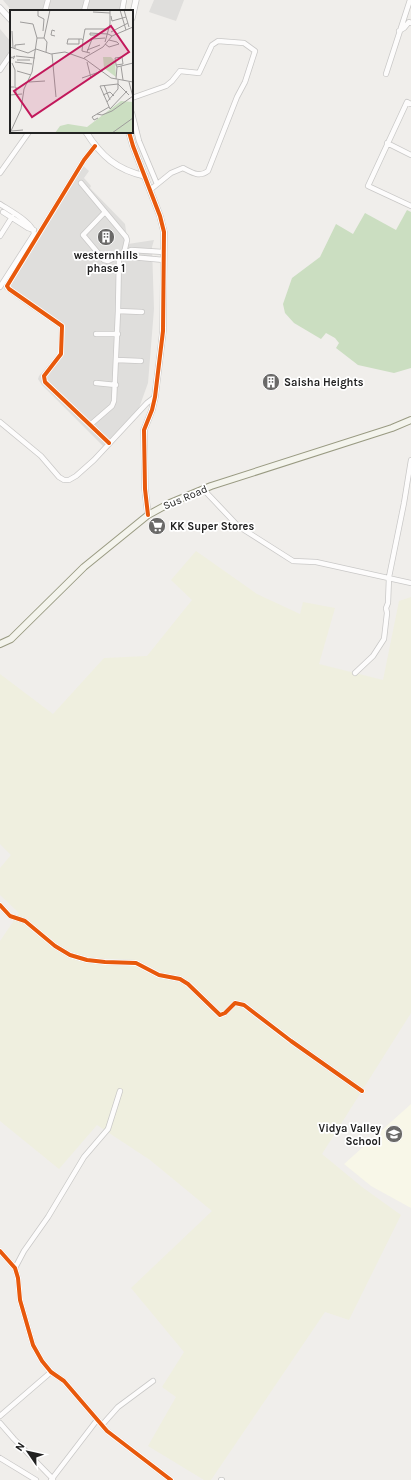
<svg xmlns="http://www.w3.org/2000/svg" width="411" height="1480" font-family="Karla,sans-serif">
  <rect width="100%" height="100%" fill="#f0eeeb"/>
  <path fill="#dfdedc" d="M3 0H127L125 11H12Z
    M154 0H184L176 21 149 12Z
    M0 29 11 42V50L0 66Z
    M80 163 89 171 84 178 91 186 90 188 125 224 128 244 154 240 152 247 154 309 148 383 139 408 103 446 42 385 38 379 39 376 59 353 62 328 30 308 4 289 6 283 15 268Z"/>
  <path fill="#f8f7e8" d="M411 1104V1208L371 1186 344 1164Z"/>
  <path fill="#efefdf" d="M196 551 257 594 300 614 303 602 335 608 319 664 383 680 399 601 411 597V1013L322 1154 362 1187 401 1215 349 1320 325 1312 211 1480H204L148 1446 176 1397 162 1387 184 1352 131 1288 212 1211 150 1160 97 1125 59 1169 0 1121V941L19 913 0 895V868L11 855 0 844V674L53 714 104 658 147 656 192 600 171 580Z"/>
  <path fill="#cbdec1" d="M407 210 411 212V368L394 373 358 365 336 348 339 343 335 338 326 333 321 339 294 323 285 313 283 304 292 278 320 257 336 224 353 234 365 213 396 230Z"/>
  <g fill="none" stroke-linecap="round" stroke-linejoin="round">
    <defs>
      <path id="minor" d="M45 11 48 0
        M84 11 87 0
        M122 11 124 0
        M399 31 404 28 409 22 411 23
        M0 70 11 54
        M386 74 410 0
        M132 98 166 86 172 81 180 71 199 73 212 45 218 41 244 43 255 51 245 82 237 97 208 171C199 178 191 172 183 168L171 173 150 190
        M411 104 407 102 368 186 411 206
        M132 113 139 141 157 184
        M387 143 411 155
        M95 146 84 160 7 286 9 289 62 326 61 354 44 376 45 382 109 443
        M0 173 29 132
        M81 183 126 237 127 240 124 253
        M0 204C9 210 34 223 34 234L0 287
        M3 212 28 228 34 230
        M105 212 83 235 104 260 108 261 118 256
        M0 236 12 217
        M125 253 131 257 164 260
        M118 311 142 312
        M96 334H118
        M117 360 141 361
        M96 383 116 385
        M0 422 41 456 59 477 64 480H69L76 476 94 460 147 403 155 397
        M90 425 112 406 114 401 118 311 119 256 131 250 164 252
        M203 489 238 526 293 561 316 562 411 583
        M355 673 373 656 384 639 387 613 386 608 388 603 389 577 404 503 411 460
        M0 905 10 916 25 921 55 946 70 955 87 960 105 962 136 963 159 975 180 979 188 984 220 1015 225 1013 235 1003 244 1005 291 1041 362 1091
        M0 1251 15 1268 18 1278 20 1300 33 1345 42 1361 51 1372 64 1381 107 1431 171 1480
        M15 1268 24 1251 48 1217 84 1157 108 1129 120 1091
        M0 1416 51 1372
        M0 1423 14 1439 53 1479
        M102 1425 118 1407 153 1381
        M0 1458 36 1480
        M51 1480 97 1420
        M221 1480H222"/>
      <path id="tertiary" d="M0 8 11 20
        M132 18 136 0
        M86 132C101 156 117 170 145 176
        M129 132 133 146 160 216 164 232 163 331 155 397 152 410 144 430 145 489 148 515"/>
      <path id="secondary" d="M0 644 11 639 84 567 148 515 170 503 211 486 392 428 411 420"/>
    </defs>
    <use href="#minor" stroke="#c9c8c7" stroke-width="6"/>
    <use href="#tertiary" stroke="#c9c8c7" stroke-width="7"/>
    <use href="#secondary" stroke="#999a82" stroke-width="8"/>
    <use href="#minor" stroke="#fdfcfc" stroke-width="4.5"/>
    <use href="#tertiary" stroke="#fdfcfc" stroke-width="5.5"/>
    <use href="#secondary" stroke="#f4f4ed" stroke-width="6"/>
    <defs>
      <path id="cycleway" d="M129 132 133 146 160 216 164 232 163 331 155 397 152 410 144 430 145 489 148 515
        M95 146 84 160 7 286 9 289 62 326 61 354 44 376 45 382 109 443
        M0 905 10 916 25 921 55 946 70 955 87 960 105 962 136 963 159 975 180 979 188 984 220 1015 225 1013 235 1003 244 1005 291 1041 362 1091
        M0 1251 15 1268 18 1278 20 1300 33 1345 42 1361 51 1372 64 1381 107 1431 171 1480"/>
    </defs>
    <use href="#cycleway" stroke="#fff" stroke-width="6"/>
    <use href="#cycleway" stroke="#e8590c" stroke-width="4"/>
  </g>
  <defs>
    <symbol id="building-disc" viewBox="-11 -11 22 22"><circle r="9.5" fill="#6a6968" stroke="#fff"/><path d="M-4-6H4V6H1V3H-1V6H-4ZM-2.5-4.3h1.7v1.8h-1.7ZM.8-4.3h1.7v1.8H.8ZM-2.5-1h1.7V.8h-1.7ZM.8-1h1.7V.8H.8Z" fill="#fff"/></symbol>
    <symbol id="supermarket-disc" viewBox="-11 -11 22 22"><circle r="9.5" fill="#6a6968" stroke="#fff"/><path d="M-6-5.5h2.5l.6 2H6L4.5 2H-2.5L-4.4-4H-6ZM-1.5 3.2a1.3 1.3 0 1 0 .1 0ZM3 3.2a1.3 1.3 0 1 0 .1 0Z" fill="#fff"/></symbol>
    <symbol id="school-disc" viewBox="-11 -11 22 22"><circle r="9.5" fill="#6a6968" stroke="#fff"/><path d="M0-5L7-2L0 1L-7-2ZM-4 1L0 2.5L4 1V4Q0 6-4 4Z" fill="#fff"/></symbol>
  </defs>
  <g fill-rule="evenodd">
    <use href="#building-disc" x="96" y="227" width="20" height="20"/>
    <use href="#building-disc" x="261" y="372" width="20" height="20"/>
    <use href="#supermarket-disc" x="147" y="516" width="20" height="20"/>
    <use href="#school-disc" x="384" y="1124" width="20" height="20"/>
  </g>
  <g text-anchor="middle" stroke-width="3.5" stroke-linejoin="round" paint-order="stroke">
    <g font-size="11" font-weight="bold" fill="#222" stroke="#fff" text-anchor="start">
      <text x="106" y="259" text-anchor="middle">westernhills<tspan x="106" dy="13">phase 1</tspan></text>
      <text x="284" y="386">Saisha Heights</text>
      <text x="170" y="530">KK Super Stores</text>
      <text x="381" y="1132" text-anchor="end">Vidya Valley<tspan x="381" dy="13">School</tspan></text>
    </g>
    <g font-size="11" fill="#222" stroke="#fff">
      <text transform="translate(185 497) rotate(-23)" y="4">Sus Road</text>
    </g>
  </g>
  <g transform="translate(10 10)">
    <rect width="123" height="123" fill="#f0eeeb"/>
    <path d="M93 47H101L105 51 106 67 94 58ZM111 91 123 92V123H45L50 116 58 114 77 117Z" fill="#cbdec1"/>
    <path fill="none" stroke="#9e9c9b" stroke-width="1" d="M28 0V6L34 9 33 21M110 0 116 20M114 0 119 17M83 2 100 3M101 6 102 11 116 7M10 12 23 14 27 28 22 62 14 79 11 99 1 121 13 120M2 21 3 38M101 22 118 13M87 25H80V23L98 24 102 26M45 26 41 25 42 20 45 21M27 28H34L40 0M34 28 37 32 36 42M69 29V34H57L58 29H72L73 30 72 41 80 43M73 30 75 19H99M95 32 100 14V0M95 34 99 37 109 34 107 32 99 30M0 37 18 43 26 39 41 44 55 42 75 49 101 68 123 72M5 38V35L15 34M77 40 90 35M77 42 82 29 95 28M0 43 1 48 5 46 3 49M42 44 46 87M6 46 25 48M74 48 93 37 102 26 123 17M7 50H20M5 52 22 54M77 52 81 68M2 53 5 60V76M106 55 113 54 112 47 105 48 106 54V55L107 57M111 56 113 70M7 61 21 65M72 68 92 61M106 69 107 57 123 53M108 70V79L97 92 90 76 108 74 119 85M19 72 35 71M119 72 123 87M94 75 100 90M0 77H6V84M0 85 12 84M93 85 100 82 104 86M97 92 100 99 117 81M99 97 87 104 92 105 102 101 123 86M87 104 82 107 84 110 88 108M102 123 123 108"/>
    <path fill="#c2185b" fill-opacity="0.15" stroke="#c2185b" stroke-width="2" d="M101 16 119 42 22 107 4 81Z"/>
    <rect width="123" height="123" fill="none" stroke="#222" stroke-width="2"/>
  </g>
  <g transform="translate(28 1452) rotate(304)" stroke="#ffffff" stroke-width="3" paint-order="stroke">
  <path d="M0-3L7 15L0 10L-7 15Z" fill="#222222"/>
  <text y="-6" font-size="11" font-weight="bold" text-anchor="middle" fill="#222222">N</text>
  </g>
</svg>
